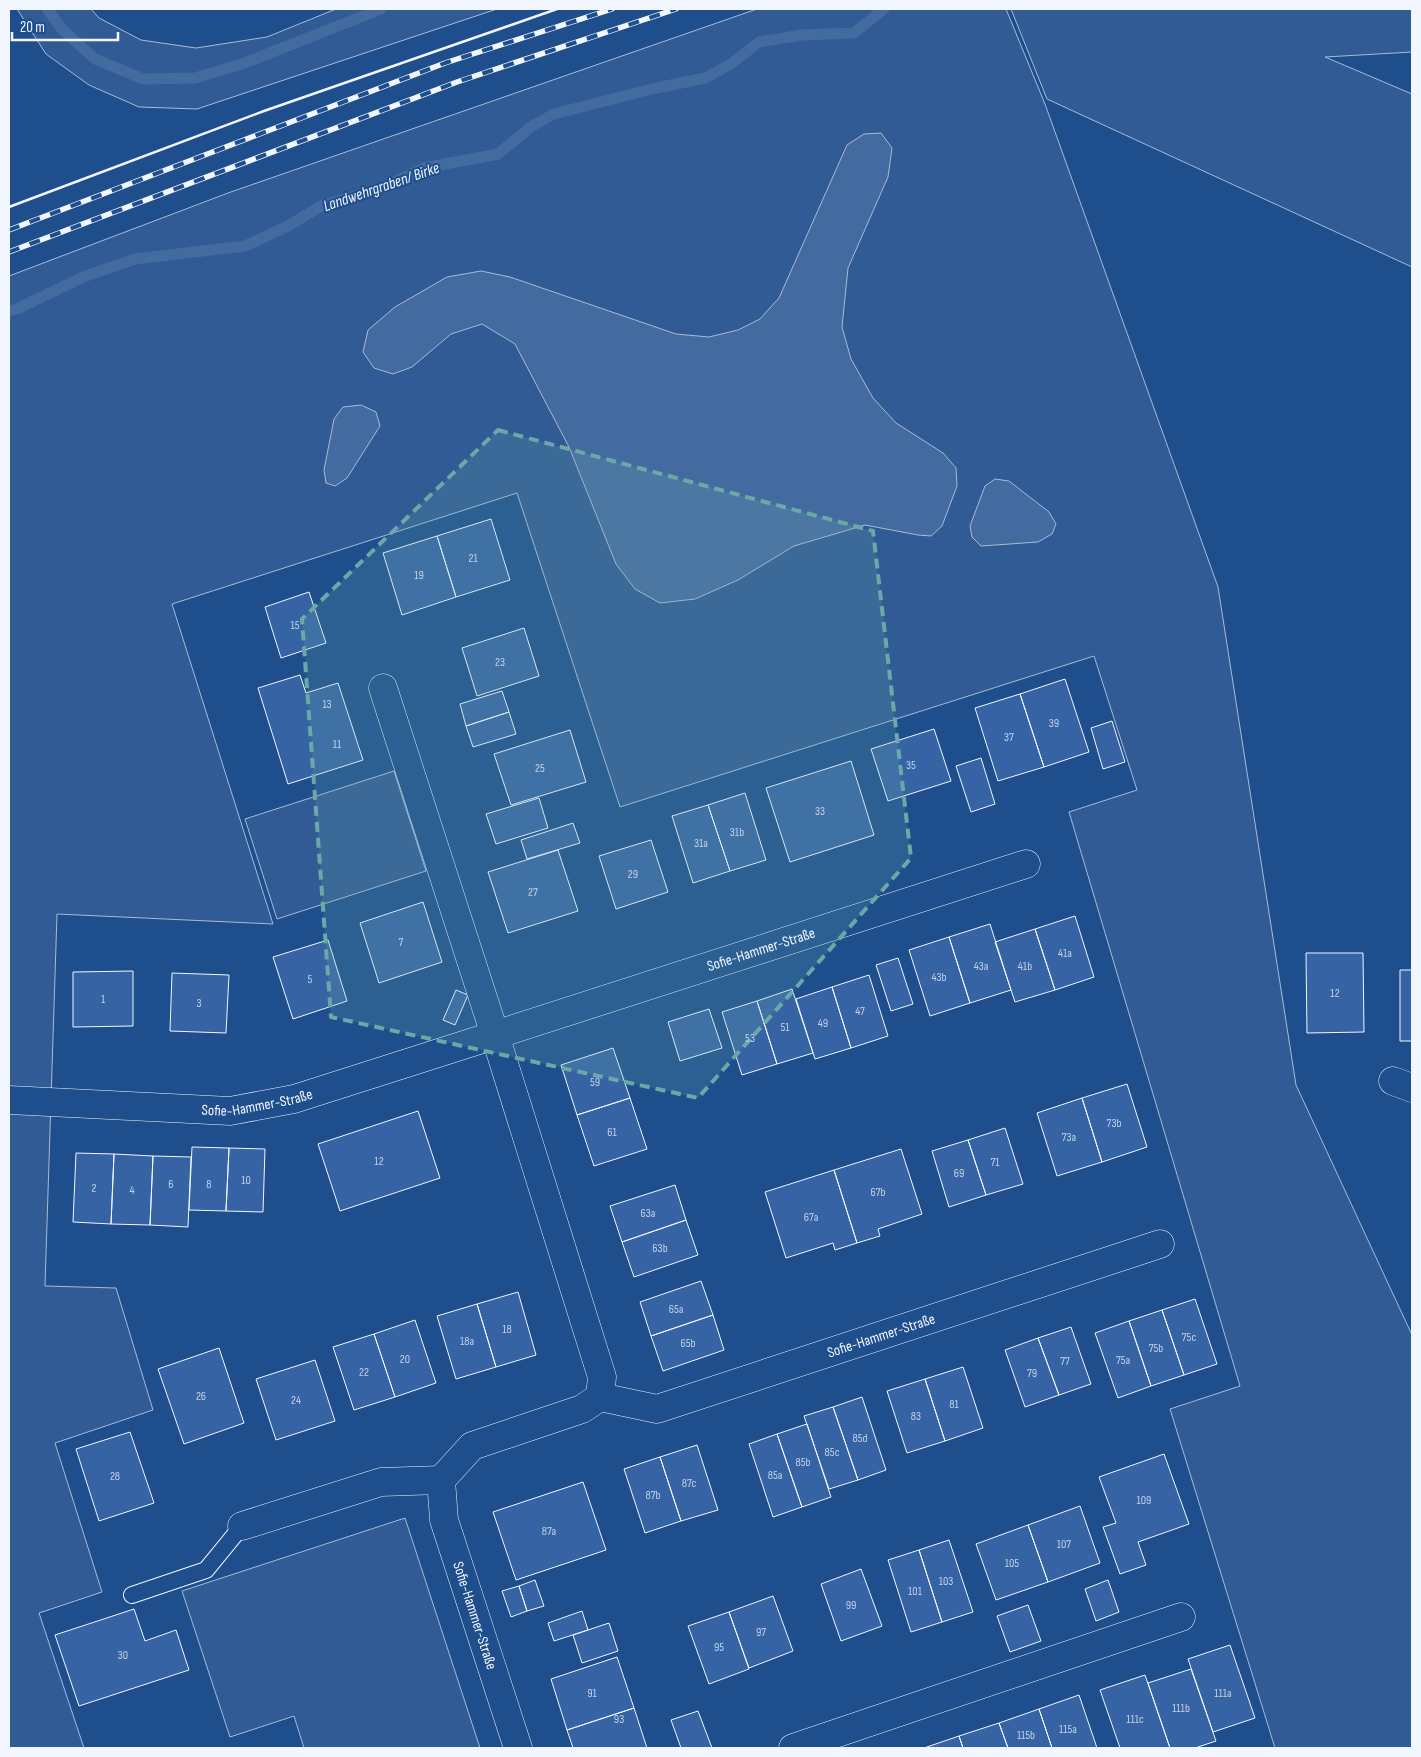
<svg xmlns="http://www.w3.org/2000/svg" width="1421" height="1757" font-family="'Sofia Sans Condensed',sans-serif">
  <rect width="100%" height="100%" fill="#1f4e8c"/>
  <path fill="#305b95" stroke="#a8bbd7" d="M17 9H91L99 18 141 40 196 48 267 37 336 9H497L197 109 139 107 89 85 46 54Z
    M757 9H1006L1045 104 1218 587 1296 1085 1412 1335V1748H1275L1170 1409 1240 1386 1069 812 1137 790 1094 656 620 807 517 493 172 604 273 924 57 914 45 1286 116 1288 153 1410 55 1443 102 1592 39 1613 84 1748H9V276L228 193Z
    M1011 9H1412V52L1325 57 1412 94V267L1047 99Z
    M394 771 426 871 277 919 245 819Z
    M405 1518 480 1748H304L294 1716 230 1737 182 1591Z"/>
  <path fill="#446ba0" stroke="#a8bbd7" d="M881 133 892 148 888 177 848 268 842 327 851 359 873 398 896 423 943 453 956 468 957 486 942 526 931 536 918 535 865 525 794 546 738 580 695 599 660 603 635 589 616 564 569 447 515 344 482 324 451 334 412 367 393 374 374 368 363 352 368 330 395 307 447 277 481 271 510 277 676 334 709 337 738 330 760 319 779 298 847 145 864 134Z
    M361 405 376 412 380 426 347 478 335 486 326 483 324 470 334 419 343 407Z
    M995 479 1009 481 1049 512 1056 524 1052 534 1038 542 981 546 972 537 970 526 985 486Z"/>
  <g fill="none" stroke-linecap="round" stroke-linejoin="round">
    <path stroke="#446ba0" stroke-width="11" d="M47 9 62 29 95 59 143 79 195 78 242 64 381 9
      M9 311 17 309 83 277 135 259 245 246 288 226 323 205 374 191 424 168 498 154 532 126 554 114 652 89 705 78 731 64 759 42 802 35 854 33 884 9"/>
  </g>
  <path fill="#3563a3" stroke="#f2f6ff" d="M491 519 510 580 456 597 437 536Z
    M437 536 456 597 402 615 383 553Z
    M309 592 326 643 281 658 265 607Z
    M524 628 539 676 477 696 462 648Z
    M300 675 306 693 338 683 363 760 288 784 258 688Z
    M1065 679 1089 752 1044 767 1020 694Z
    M502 691 509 712 466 726 460 704Z
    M1020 694 1044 767 998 781 975 708Z
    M509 712 516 734 473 747 466 726Z
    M1112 721 1125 762 1103 769 1091 728Z
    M934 729 951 781 888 801 871 749Z
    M570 730 586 782 511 805 494 754Z
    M981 758 995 804 971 812 956 766Z
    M851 761 874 835 790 862 766 788Z
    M745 793 766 860 730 871 708 805Z
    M539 798 548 828 496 844 486 814Z
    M708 805 730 871 693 883 672 816Z
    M573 823 580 843 527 859 521 840Z
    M651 840 668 892 616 909 599 856Z
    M558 850 578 911 508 933 488 872Z
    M423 902 442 962 379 983 360 923Z
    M1075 916 1094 977 1055 990 1035 929Z
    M990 924 1011 990 970 1003 949 937Z
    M1035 929 1055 990 1015 1002 995 942Z
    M949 937 970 1003 930 1016 909 950Z
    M328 940 347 1001 293 1019 273 957Z
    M1306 953H1363L1364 1032 1307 1033Z
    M898 958 913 1004 891 1011 876 965Z
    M1400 970H1412V1041H1400Z
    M133 971V1026L73 1027V972Z
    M172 973 229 975 226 1033 170 1031Z
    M869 975 888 1036 851 1048 832 987Z
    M832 987 851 1048 815 1059 796 999Z
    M792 989 813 1053 777 1064 757 1001Z
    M456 990 468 995 455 1025 443 1020Z
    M757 1001 777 1064 742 1075 722 1012Z
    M709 1009 722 1048 680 1061 668 1022Z
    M613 1048 630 1098 577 1115 561 1065Z
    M1127 1084 1147 1147 1102 1162 1082 1098Z
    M630 1098 647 1149 594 1166 577 1115Z
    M1082 1098 1102 1162 1057 1176 1037 1113Z
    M418 1111 440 1178 340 1211 318 1144Z
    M1005 1128 1023 1184 986 1195 968 1140Z
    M968 1140 986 1195 949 1207 932 1151Z
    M192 1147 229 1148 226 1211 189 1210Z
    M229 1148 265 1149 263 1212 226 1211Z
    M901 1149 922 1214 878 1229 880 1236 857 1243 834 1170Z
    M76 1153 114 1154 111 1224 73 1222Z
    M114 1154 153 1156 150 1225 111 1224Z
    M153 1156 191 1157 188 1227 150 1225Z
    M834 1170 857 1243 835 1250 833 1243 786 1258 765 1192Z
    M675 1185 686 1220 622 1242 610 1206Z
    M686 1220 698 1255 634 1277 622 1242Z
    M701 1281 713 1315 651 1336 640 1302Z
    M518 1292 536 1355 496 1367 477 1304Z
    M1195 1299 1217 1364 1184 1375 1162 1310Z
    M477 1304 496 1367 456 1379 437 1316Z
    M1162 1310 1184 1375 1151 1386 1129 1321Z
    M713 1315 724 1350 663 1371 651 1336Z
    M415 1320 436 1383 395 1397 374 1334Z
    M1129 1321 1151 1386 1118 1398 1095 1333Z
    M1071 1327 1091 1384 1059 1395 1038 1338Z
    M374 1334 395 1397 354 1410 333 1347Z
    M1038 1338 1059 1395 1025 1407 1005 1350Z
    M219 1348 244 1423 184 1444 158 1369Z
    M315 1360 335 1421 276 1440 256 1379Z
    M963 1367 983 1428 945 1441 925 1379Z
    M925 1379 945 1441 907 1453 887 1391Z
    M862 1397 886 1470 858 1480 833 1407Z
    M833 1407 858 1480 829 1489 804 1416Z
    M807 1424 831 1497 802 1507 777 1434Z
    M130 1432 154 1503 99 1521 76 1449Z
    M777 1434 802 1507 773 1517 749 1444Z
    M697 1445 718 1510 681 1521 660 1457Z
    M1164 1454 1189 1524 1138 1542 1146 1565 1120 1574 1103 1527 1116 1523 1099 1477Z
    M660 1457 681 1521 645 1533 624 1469Z
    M583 1482 606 1550 516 1580 493 1512Z
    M1080 1506 1100 1563 1048 1582 1028 1525Z
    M1028 1525 1048 1582 996 1600 976 1544Z
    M949 1540 973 1612 942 1622 919 1550Z
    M919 1550 942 1622 911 1632 888 1560Z
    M861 1569 882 1626 841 1641 821 1584Z
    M535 1580 544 1606 527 1611 519 1586Z
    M1108 1580 1119 1612 1096 1621 1085 1589Z
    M519 1586 527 1611 511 1617 502 1591Z
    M773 1596 793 1651 749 1668 729 1612Z
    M1028 1605 1041 1641 1010 1652 997 1616Z
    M134 1609 145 1641 176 1630 189 1670 79 1706 55 1635Z
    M582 1611 588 1630 554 1641 548 1623Z
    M729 1612 749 1669 709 1684 688 1626Z
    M609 1623 618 1651 582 1663 573 1635Z
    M1230 1645 1255 1718 1213 1732 1188 1659Z
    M617 1657 634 1708 567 1730 551 1679Z
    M1191 1669 1216 1741 1195 1748H1170L1148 1683Z
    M1145 1675 1170 1748H1120L1100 1690Z
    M1079 1695 1097 1748H1052L1039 1709Z
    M634 1708 647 1748H573L567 1730Z
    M1039 1709 1052 1748H1008L999 1723Z
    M698 1711 712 1748H681L671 1720Z
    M999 1723 1008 1748H963L959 1736Z
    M959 1736 963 1748H924Z"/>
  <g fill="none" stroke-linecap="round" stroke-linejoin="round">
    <defs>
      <path id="service" d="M132 1595 206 1570 242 1526"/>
      <g id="minor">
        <path id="s1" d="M383 688 495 1035 1026 864"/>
        <path d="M1393 1081 1412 1088"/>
        <path id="s2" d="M9 1100 230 1111 294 1099 495 1035 602 1377 600 1397 582 1409 472 1446 441 1480 444 1520 518 1748"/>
        <path id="s3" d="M600 1397 657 1409 1160 1244"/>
        <path d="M242 1526 381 1482 441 1480"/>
        <path d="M793 1748 1181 1617"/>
      </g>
    </defs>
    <use href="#service" stroke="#f2f6ff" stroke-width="18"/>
    <use href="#minor" stroke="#f2f6ff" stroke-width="29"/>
    <use href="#service" stroke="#1f4e8c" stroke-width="16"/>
    <use href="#minor" stroke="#1f4e8c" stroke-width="28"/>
    <defs>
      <path id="rail" d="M9 230 445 63 612 9
        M9 252 457 82 676 9"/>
    </defs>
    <use href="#rail" stroke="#f2f6ff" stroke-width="5.5"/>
    <use href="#rail" stroke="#1f4e8c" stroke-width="4" stroke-dasharray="11" stroke-linecap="butt"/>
    <path stroke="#f2f6ff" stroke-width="2.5" d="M9 207 264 111 557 9"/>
  </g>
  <path fill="#6aa9a8" fill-opacity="0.2" stroke="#6aa9a8" stroke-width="4" stroke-dasharray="10 6" stroke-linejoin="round" d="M498 430 873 531 911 858 698 1098 331 1017 302 619Z"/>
  <g text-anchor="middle" stroke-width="4" stroke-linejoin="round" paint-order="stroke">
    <g font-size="12" fill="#c3d1e8">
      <text x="473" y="562">21</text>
      <text x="419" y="579">19</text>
      <text x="295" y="629">15</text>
      <text x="500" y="666">23</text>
      <text x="327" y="708">13</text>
      <text x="1054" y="727">39</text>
      <text x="1009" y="741">37</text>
      <text x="337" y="748">11</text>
      <text x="911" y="769">35</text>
      <text x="540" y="772">25</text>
      <text x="820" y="815">33</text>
      <text x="737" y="836">31b</text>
      <text x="701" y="847">31a</text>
      <text x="633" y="878">29</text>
      <text x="533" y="896">27</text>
      <text x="401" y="946">7</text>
      <text x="1065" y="957">41a</text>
      <text x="981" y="970">43a</text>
      <text x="1025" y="970">41b</text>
      <text x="939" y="981">43b</text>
      <text x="310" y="983">5</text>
      <text x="1335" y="997">12</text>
      <text x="103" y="1003">1</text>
      <text x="199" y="1007">3</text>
      <text x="860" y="1015">47</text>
      <text x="823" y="1027">49</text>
      <text x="785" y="1031">51</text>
      <text x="750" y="1042">53</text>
      <text x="595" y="1086">59</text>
      <text x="1114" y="1127">73b</text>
      <text x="612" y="1136">61</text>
      <text x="1069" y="1141">73a</text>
      <text x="379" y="1165">12</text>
      <text x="995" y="1166">71</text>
      <text x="959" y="1177">69</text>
      <text x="246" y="1184">10</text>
      <text x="171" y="1188">6</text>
      <text x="209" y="1188">8</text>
      <text x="94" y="1192">2</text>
      <text x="132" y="1194">4</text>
      <text x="878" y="1196">67b</text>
      <text x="648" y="1217">63a</text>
      <text x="811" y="1221">67a</text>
      <text x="660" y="1252">63b</text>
      <text x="676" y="1313">65a</text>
      <text x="507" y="1333">18</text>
      <text x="1189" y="1341">75c</text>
      <text x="467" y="1345">18a</text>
      <text x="688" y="1347">65b</text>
      <text x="1156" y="1352">75b</text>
      <text x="405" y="1363">20</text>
      <text x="1123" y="1364">75a</text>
      <text x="1065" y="1365">77</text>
      <text x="364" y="1376">22</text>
      <text x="1032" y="1377">79</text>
      <text x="201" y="1400">26</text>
      <text x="296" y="1404">24</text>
      <text x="954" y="1408">81</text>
      <text x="916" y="1420">83</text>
      <text x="860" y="1442">85d</text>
      <text x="832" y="1456">85c</text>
      <text x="803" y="1466">85b</text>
      <text x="775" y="1479">85a</text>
      <text x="115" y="1480">28</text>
      <text x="689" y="1487">87c</text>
      <text x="653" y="1499">87b</text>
      <text x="1144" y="1504">109</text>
      <text x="549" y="1535">87a</text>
      <text x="1064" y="1548">107</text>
      <text x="1012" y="1567">105</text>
      <text x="946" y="1585">103</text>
      <text x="915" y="1595">101</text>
      <text x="851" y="1609">99</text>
      <text x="761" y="1636">97</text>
      <text x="719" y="1651">95</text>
      <text x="123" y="1659">30</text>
      <text x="592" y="1697">91</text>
      <text x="1223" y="1697">111a</text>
      <text x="1181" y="1712">111b</text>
      <text x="619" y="1723">93</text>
      <text x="1135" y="1723">111c</text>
      <text x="1068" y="1733">115a</text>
      <text x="1026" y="1739">115b</text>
    </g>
    <g font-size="15" fill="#f2f6ff" stroke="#1f4e8c">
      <text dy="5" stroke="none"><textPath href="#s1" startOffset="644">Sofie-Hammer-Straße</textPath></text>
      <text dy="5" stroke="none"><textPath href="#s2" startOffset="249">Sofie-Hammer-Straße</textPath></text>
      <text dy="5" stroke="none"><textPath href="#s3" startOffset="294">Sofie-Hammer-Straße</textPath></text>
      <text dy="5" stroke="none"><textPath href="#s2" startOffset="1200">Sofie-Hammer-Straße</textPath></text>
    </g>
    <g font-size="16" font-style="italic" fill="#f2f6ff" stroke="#1f4e8c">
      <text transform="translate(381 186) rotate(-19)" y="6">Landwehrgraben/ Birke</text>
    </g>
  </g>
  <rect width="1421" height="1757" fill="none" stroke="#f2f6ff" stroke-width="20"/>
  <path d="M12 32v8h106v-8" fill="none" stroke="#f2f6ff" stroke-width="2.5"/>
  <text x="20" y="32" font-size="15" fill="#f2f6ff" stroke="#1f4e8c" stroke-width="4" paint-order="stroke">20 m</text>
</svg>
